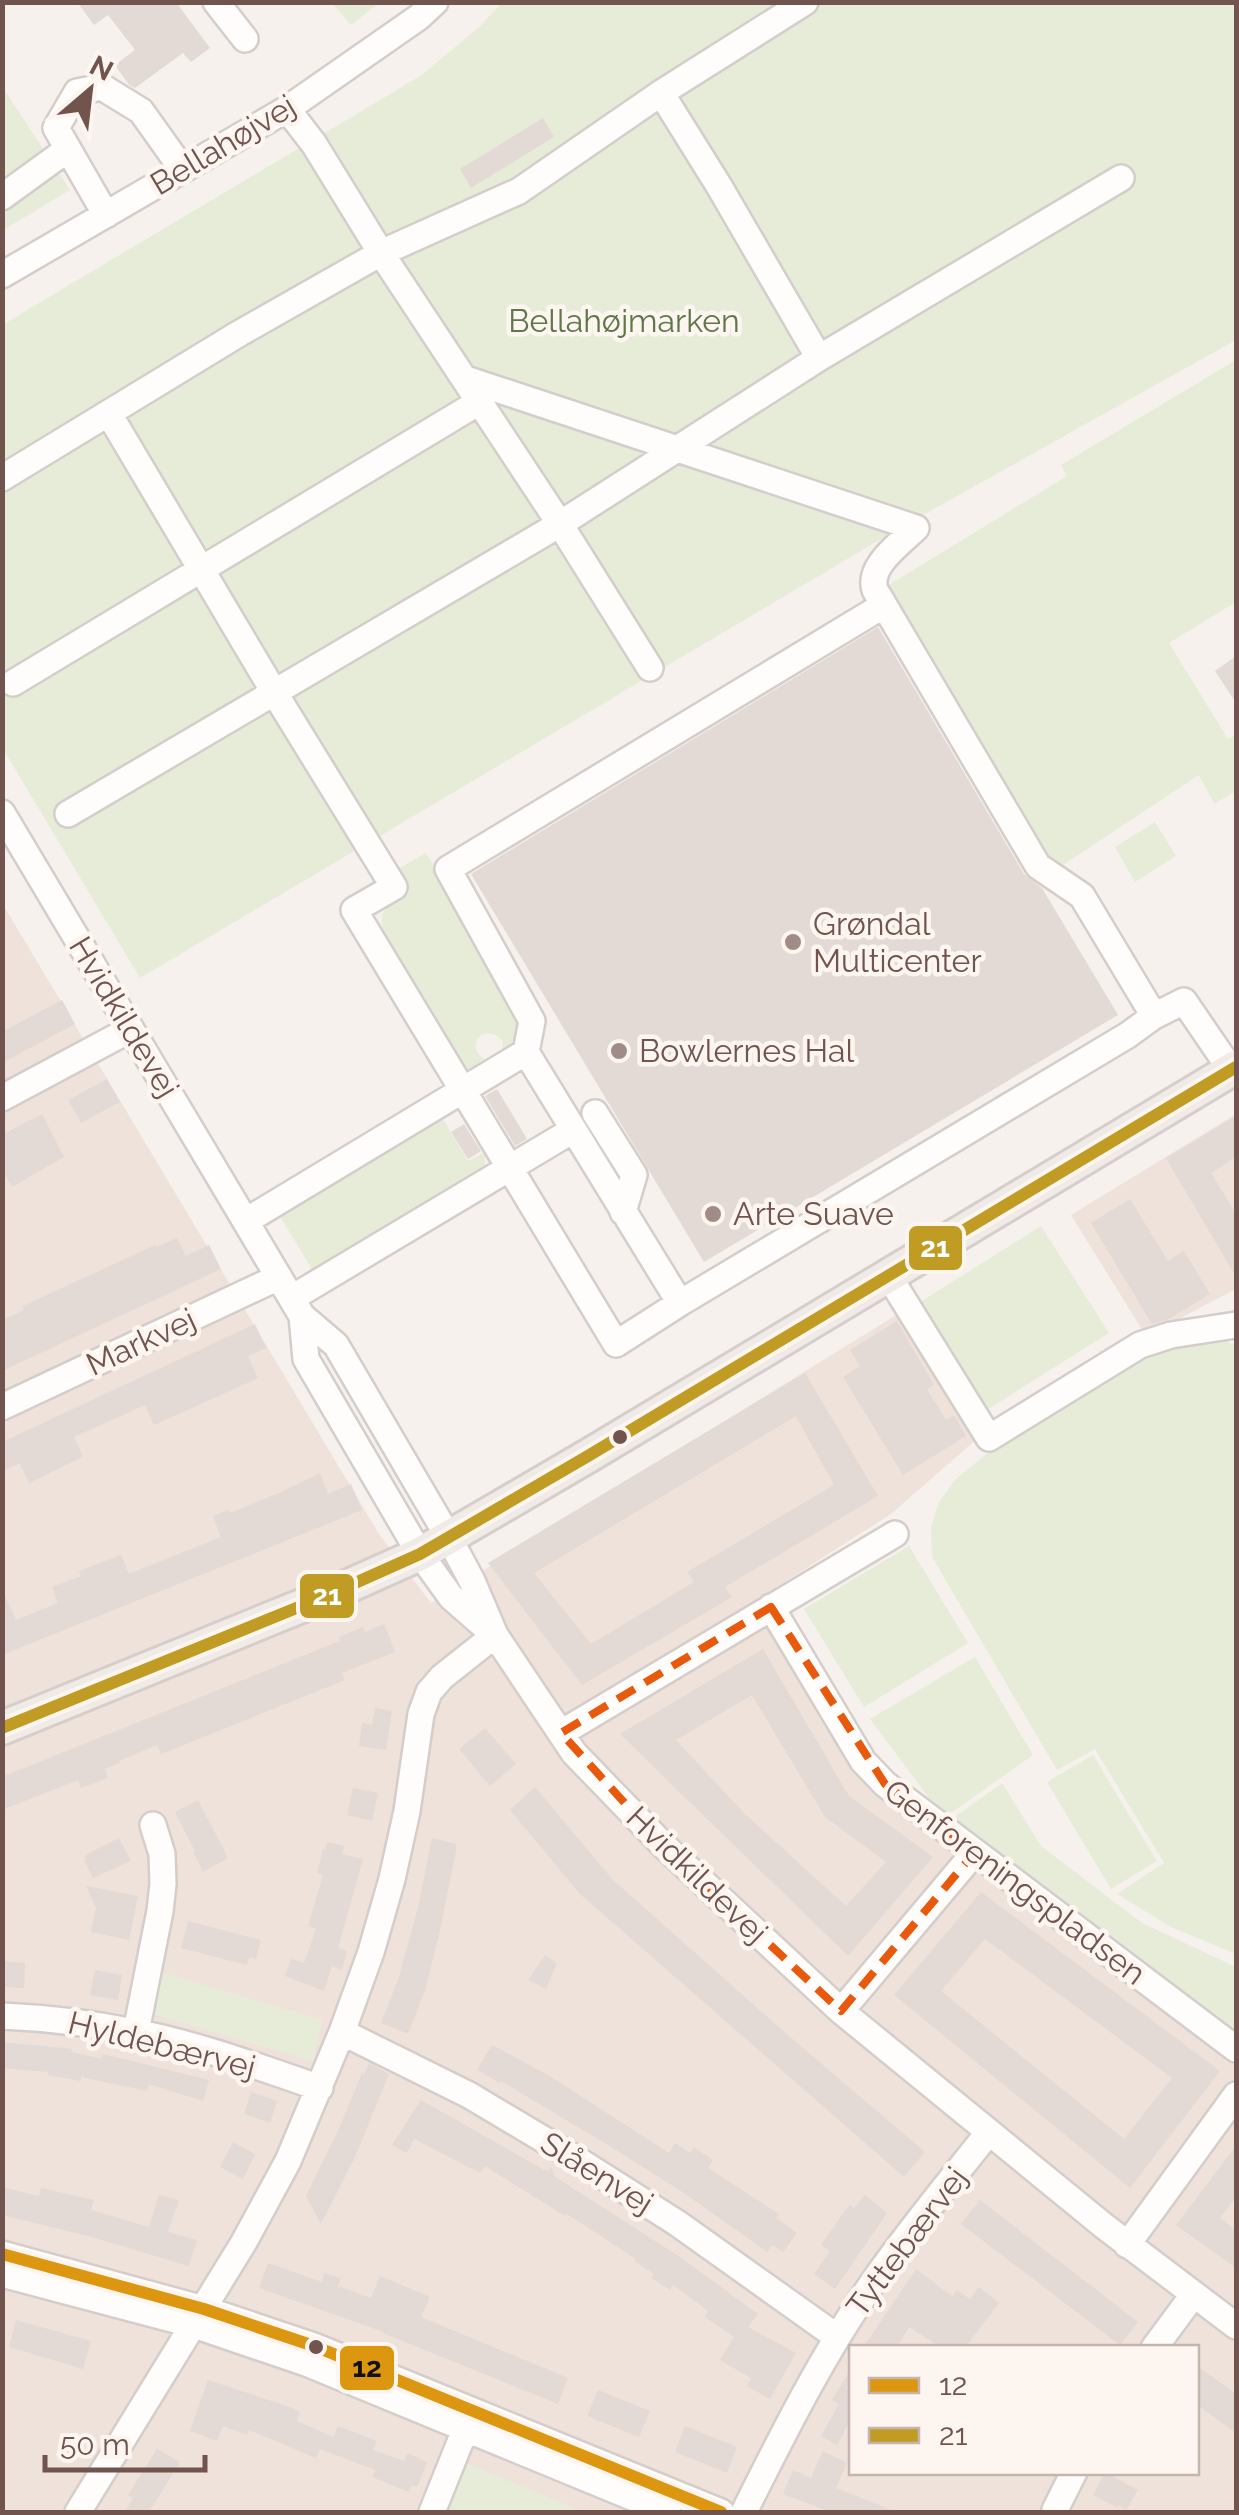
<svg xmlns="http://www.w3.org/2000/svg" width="1239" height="2515" font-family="Raleway,sans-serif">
  <rect width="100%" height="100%" fill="#f6f1ed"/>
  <path fill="#eee2db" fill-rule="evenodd" d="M2 903 379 1534 431 1603 901 1312 979 1437 891 1514 775 1588 892 1780 1236 2036V2512H3ZM852 2348H1196V2472H852Z
    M1236 1114V1289L1146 1336 1071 1215Z"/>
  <path fill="#e7ecd9" d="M332 3H379L351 25Z
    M502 3H1236V340L898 529 140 978 3 749 2 325 422 75 479 27Z
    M2 86 70 190 3 230H2Z
    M1236 360V602L1169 643 1228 739 1236 735V791L1214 804 1199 775 1054 871 887 586 1067 476 1061 465Z
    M1155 822 1176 856 1135 882 1115 847Z
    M426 853 520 1011 521 1041 502 1052 503 1041C483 1019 461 1049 488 1061L466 1073 386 940C375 911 386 906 409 891L396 870Z
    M441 1116 468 1161 485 1152V1164L482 1171 314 1273 278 1213Z
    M1041 1226 1109 1333 985 1411 917 1304Z
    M1200 1339 1226 1341 1236 1346V1954L1171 1927 1117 1894 1164 1863 1095 1749 1057 1770 932 1557 931 1527 939 1502 955 1480 986 1454 1162 1348Z
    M909 1546 968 1643 864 1707 804 1609Z
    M975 1657 1033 1755 944 1818 870 1719Z
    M1093 1755 1157 1861 1111 1889 1047 1782Z
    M1002 1783 1041 1846 1142 1923 1236 1967V2030L952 1819Z
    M159 1972 322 2020 313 2061 149 2013Z
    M466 2463 583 2512H445Z"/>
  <path fill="#e3d9d5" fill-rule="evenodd" d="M77 2H176L210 48 191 62 183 53 135 88 129 85 115 65 135 50 108 15 94 25Z
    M543 118 554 137 471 188 460 169Z
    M878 627 1024 874 1042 888 1118 1015 704 1262 471 874Z
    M1236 656V703L1215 671Z
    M62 1000 75 1024 2 1063V1032Z
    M107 1079 120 1102 81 1123 68 1100Z
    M497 1089 527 1139 515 1146 485 1096Z
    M42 1114 64 1157 12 1187 2 1170V1135Z
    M1236 1116V1157L1211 1173 1236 1214V1277L1166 1158Z
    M464 1124 481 1151 468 1159 451 1132Z
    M1130 1199 1168 1261 1184 1251 1210 1294 1169 1319 1152 1324 1091 1223Z
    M177 1238 186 1256 209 1245 221 1269 2 1371V1320L24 1310 23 1306 155 1245 156 1247Z
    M897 1321 934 1385 927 1389 946 1420 954 1415 966 1436 903 1475 843 1377 860 1366 850 1350Z
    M255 1324 266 1348 248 1356 258 1378 154 1425 145 1405 74 1437 83 1457 29 1483 20 1463 2 1471V1442Z
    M805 1373 878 1496 725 1587 732 1597 582 1685 488 1563ZM796 1416 834 1485 687 1572 694 1582 591 1644 534 1573Z
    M320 1473 328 1494 351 1484 362 1510 2 1655V1590L16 1620 58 1603 52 1587 81 1576 79 1571 121 1555 129 1574 221 1537 213 1516 228 1510 230 1513 279 1493Z
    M384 1624 395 1652 342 1673 345 1680 161 1754 157 1745 119 1761 120 1763 105 1769 108 1778 81 1788 78 1780 2 1810V1777L340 1641 339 1637 363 1627 365 1632Z
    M763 1649 849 1796 933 1857 848 1956 620 1734ZM752 1695 825 1817 886 1862 846 1906 745 1814 676 1740Z
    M375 1708 392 1711 386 1750 359 1746 362 1723 372 1725Z
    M485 1728 516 1764 490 1786 459 1749Z
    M535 1787 613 1880 782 2030 925 2152 904 2177 580 1894 510 1810Z
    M353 1788 378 1793 372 1821 347 1815Z
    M198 1800 228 1858 203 1872 193 1852 195 1851 175 1812Z
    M119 1838 131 1861 93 1878 84 1860 86 1859 85 1855Z
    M432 1838 456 1844V1851L439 1935 425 1990 408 2034 381 2023 398 1980 418 1908Z
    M327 1842 344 1846 342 1854 363 1859 338 1948 347 1951 342 1970 332 1966 324 1991 285 1976 291 1959 304 1963 316 1929 308 1926 323 1875 317 1873 323 1849 325 1850Z
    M86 1886 138 1896 129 1940 91 1932 96 1908Z
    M981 1892 1220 2071 1130 2188 894 1995ZM985 1939 1172 2078 1124 2139 941 1991Z
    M188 1921 261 1940 256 1959 249 1957 247 1965 181 1948Z
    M545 1955 557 1963 546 1989 528 1980Z
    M2 1961 25 1963 24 1988 2 1987Z
    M95 1970 122 1975 118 2000 90 1995Z
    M2 2042 72 2049 71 2052 102 2059 103 2054 209 2080 203 2101 149 2084 147 2091 81 2077V2081L48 2075V2072L2 2068Z
    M492 2045 548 2075 669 2153 675 2143 690 2153 694 2147 713 2160 708 2168 779 2214 776 2218 797 2233 783 2252 772 2245 767 2252 681 2191 608 2145 501 2081 500 2083 477 2070Z
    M369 2063 389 2074 354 2159 321 2224 306 2196 341 2124 362 2073 364 2075Z
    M251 2092 277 2101 270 2123 244 2114Z
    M421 2100 546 2171 552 2168 554 2176 680 2257 758 2314 748 2327 796 2353 770 2399 747 2386 751 2378 720 2360 734 2337 705 2317 708 2311 673 2285 670 2290 651 2278 654 2274 634 2261 636 2259 567 2214 565 2216 485 2166 480 2173 414 2139 407 2153 392 2145Z
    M233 2142 255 2154 243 2179 220 2167Z
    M1236 2146V2197L1220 2218 1236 2230V2268L1176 2225Z
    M2 2187 39 2196 41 2188 94 2200 91 2210 149 2227 159 2195 179 2200 168 2232 197 2240 189 2266 88 2236 2 2215Z
    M865 2195 887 2213 835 2289 814 2274 830 2251 821 2245 850 2204 854 2208Z
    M980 2200 1138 2322 1120 2345 961 2224Z
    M268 2263 322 2282 324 2273 341 2278 338 2286 371 2298 380 2276 430 2297 421 2317 568 2378 558 2404 383 2333 384 2332 259 2288Z
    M916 2269 952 2296 957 2290 970 2299 979 2287 999 2303 965 2348H942L909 2327 896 2348H863Z
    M16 2320 91 2341 83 2369 9 2347Z
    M1196 2365 1236 2394V2433L1196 2404Z
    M852 2367V2417L837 2445 821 2436 839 2404 832 2400Z
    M208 2380 290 2407 300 2412 297 2421 333 2437 338 2426 377 2441 373 2450 404 2461 407 2453 427 2462 417 2487 412 2485 409 2492 372 2477 375 2470 336 2455 320 2449 316 2458 249 2430 247 2435 223 2426 217 2441 190 2431Z
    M598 2390 650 2411 639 2437 587 2416Z
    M685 2426 737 2447 727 2473 675 2452Z
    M157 2449 180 2462 149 2512H125L133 2498 128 2495Z
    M823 2451 847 2463 836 2488 896 2512H831L783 2494 793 2470 811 2478Z
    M1105 2472 1138 2490 1126 2510 1119 2505 1118 2508 1093 2495Z"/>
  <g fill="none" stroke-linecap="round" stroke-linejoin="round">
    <defs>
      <path id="minor" d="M216 2 245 39
        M661 93 719 186 819 358
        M287 109 314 144 381 253 560 524 650 668
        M2 197 68 149
        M106 215 56 128 77 92 102 87 141 111 183 170
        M2 275 287 109 419 17 435 2
        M466 379 916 528C901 543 867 566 875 590 876 592 883 603 884 605
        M109 414 274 692 394 887 354 910 616 1344 680 1303
        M2 478 240 333 381 253 519 191 661 93 805 2
        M13 683 479 402
        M2 813 302 1316 336 1345 449 1538 472 1581 495 1635 574 1753 663 1845 841 2011 1104 2226 1236 2326
        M68 814 560 524 819 358 1121 178
        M1154 1016 1082 896 1038 866 884 605 448 869 532 1021 526 1052 680 1303 1128 1035 1154 1016 1184 1001 1231 1070
        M2 1098 131 1029
        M595 1113 634 1175 623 1212
        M246 1221 526 1052
        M888 1275 989 1438 1140 1345 1171 1335 1236 1325
        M292 1298 573 1130
        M302 1316 306 1359 420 1554 451 1597 491 1632
        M2 1407 279 1277
        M771 1607 863 1761 885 1784 1236 2049
        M561 1733 895 1534
        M841 2011 975 1852
        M2 2016C47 2018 90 2023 134 2032 197 2044 259 2067 320 2088
        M136 2032 160 1911 163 1884 162 1854 153 1825
        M342 2032 469 2095 573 2157 677 2223 837 2337
        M1127 2245 1236 2095
        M2 2254 204 2309 314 2346 721 2512
        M2 2274 194 2325 306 2363 668 2512
        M1154 2348 1194 2294
        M1055 2510 1074 2472
        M78 2512 244 2242 288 2161 342 2032 371 1952 392 1879 407 1811 421 1714 429 1692 442 1677 495 1635
        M432 2512 471 2415
        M744 2512C784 2432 824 2352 876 2278 911 2228 951 2180 989 2132"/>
      <path id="major" d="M2 1728 326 1596 420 1554 588 1456 1236 1067"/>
    </defs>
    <use href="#minor" stroke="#d5cdca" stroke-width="30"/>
    <use href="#major" stroke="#d7cecb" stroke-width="38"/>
    <use href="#minor" stroke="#fefdfc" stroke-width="25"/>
    <use href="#major" stroke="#f1ebe7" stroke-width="32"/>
    <defs>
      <path id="bus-1" d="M2 2254 204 2309 314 2346 721 2512"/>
      <path id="bus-2" d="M2 1728 326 1596 420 1554 588 1456 1236 1067"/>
    </defs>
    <use href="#bus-1" stroke="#fdf5ef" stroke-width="20"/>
    <use href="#bus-2" stroke="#fdf5ef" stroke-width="20"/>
    <use href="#bus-1" stroke="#dc9610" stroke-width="12"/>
    <use href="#bus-2" stroke="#c09c24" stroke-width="12"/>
  </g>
  <path fill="none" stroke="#e8590c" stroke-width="8" stroke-dasharray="20 12" stroke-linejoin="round" d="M771 1607 885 1784 975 1852 841 2011 663 1845 561 1733Z"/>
  <g fill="#a08b86" stroke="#fdf5ef" stroke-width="4">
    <circle cx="793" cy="942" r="10"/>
    <circle cx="619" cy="1051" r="10"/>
    <circle cx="713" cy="1214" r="10"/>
  </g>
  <g fill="#72544f" stroke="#fdf5ef" stroke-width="4">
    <circle cx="620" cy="1437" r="9"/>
    <circle cx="316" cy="2347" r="9"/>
  </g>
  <g text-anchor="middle" stroke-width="9" stroke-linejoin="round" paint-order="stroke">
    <g font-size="32" fill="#72544f" stroke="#fdf5ef">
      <text transform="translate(223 145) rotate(-31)" y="11">Bellahøjvej</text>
      <text transform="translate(124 1017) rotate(59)" y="11">Hvidkildevej</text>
      <text transform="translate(141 1342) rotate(-25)" y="11">Markvej</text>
      <text transform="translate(697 1875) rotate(44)" y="11">Hvidkildevej</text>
      <text transform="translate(1015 1882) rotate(37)" y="11">Genforeningspladsen</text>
      <text transform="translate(162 2045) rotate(14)" y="11">Hyldebærvej</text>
      <text transform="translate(597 2173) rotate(32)" y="11">Slåenvej</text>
      <text transform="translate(907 2242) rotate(-53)" y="11">Tyttebærvej</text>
    </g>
    <g font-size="32" fill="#5f7749" stroke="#fdf5ef">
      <text x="624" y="332">Bellahøjmarken</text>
    </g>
    <g font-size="32" fill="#72544f" stroke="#fdf5ef" text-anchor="start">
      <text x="813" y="935">Grøndal<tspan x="813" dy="37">Multicenter</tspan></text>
      <text x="639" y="1062">Bowlernes Hal</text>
      <text x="733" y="1225">Arte Suave</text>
    </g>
  </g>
  <g stroke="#fdf5ef" stroke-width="4">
    <rect x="907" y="1224" width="57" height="48" rx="10" fill="#c09c24"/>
    <rect x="298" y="1572" width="58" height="48" rx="10" fill="#c09c24"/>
    <rect x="338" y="2344" width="58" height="48" rx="10" fill="#dc9610"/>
  </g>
  <g font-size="28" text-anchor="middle" font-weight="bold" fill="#fff">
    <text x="935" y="1257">21</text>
    <text x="327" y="1605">21</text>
  </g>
  <g font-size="28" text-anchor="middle" font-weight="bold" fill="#111">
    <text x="367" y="2377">12</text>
  </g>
  <rect width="1239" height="2515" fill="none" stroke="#72544f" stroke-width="10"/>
  <rect x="849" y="2345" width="350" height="130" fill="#fdf5ef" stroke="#c5b5af" stroke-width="2.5"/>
  <rect x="869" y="2378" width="50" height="15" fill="#dc9610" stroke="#c5b5af" stroke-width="2.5"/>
  <text x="939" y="2395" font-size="30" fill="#72544f">12</text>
  <rect x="869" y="2428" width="50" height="15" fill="#c09c24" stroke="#c5b5af" stroke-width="2.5"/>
  <text x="939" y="2445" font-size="30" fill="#72544f">21</text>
  <g transform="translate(90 90) rotate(28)" stroke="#fdf5ef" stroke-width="8" paint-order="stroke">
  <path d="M0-8L18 38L0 25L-18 38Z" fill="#72544f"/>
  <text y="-15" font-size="28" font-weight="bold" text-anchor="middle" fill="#72544f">N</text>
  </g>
  <path d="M45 2455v15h160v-15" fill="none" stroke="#72544f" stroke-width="5"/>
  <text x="60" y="2455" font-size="30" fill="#72544f" stroke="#fdf5ef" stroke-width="8" paint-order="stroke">50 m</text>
</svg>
